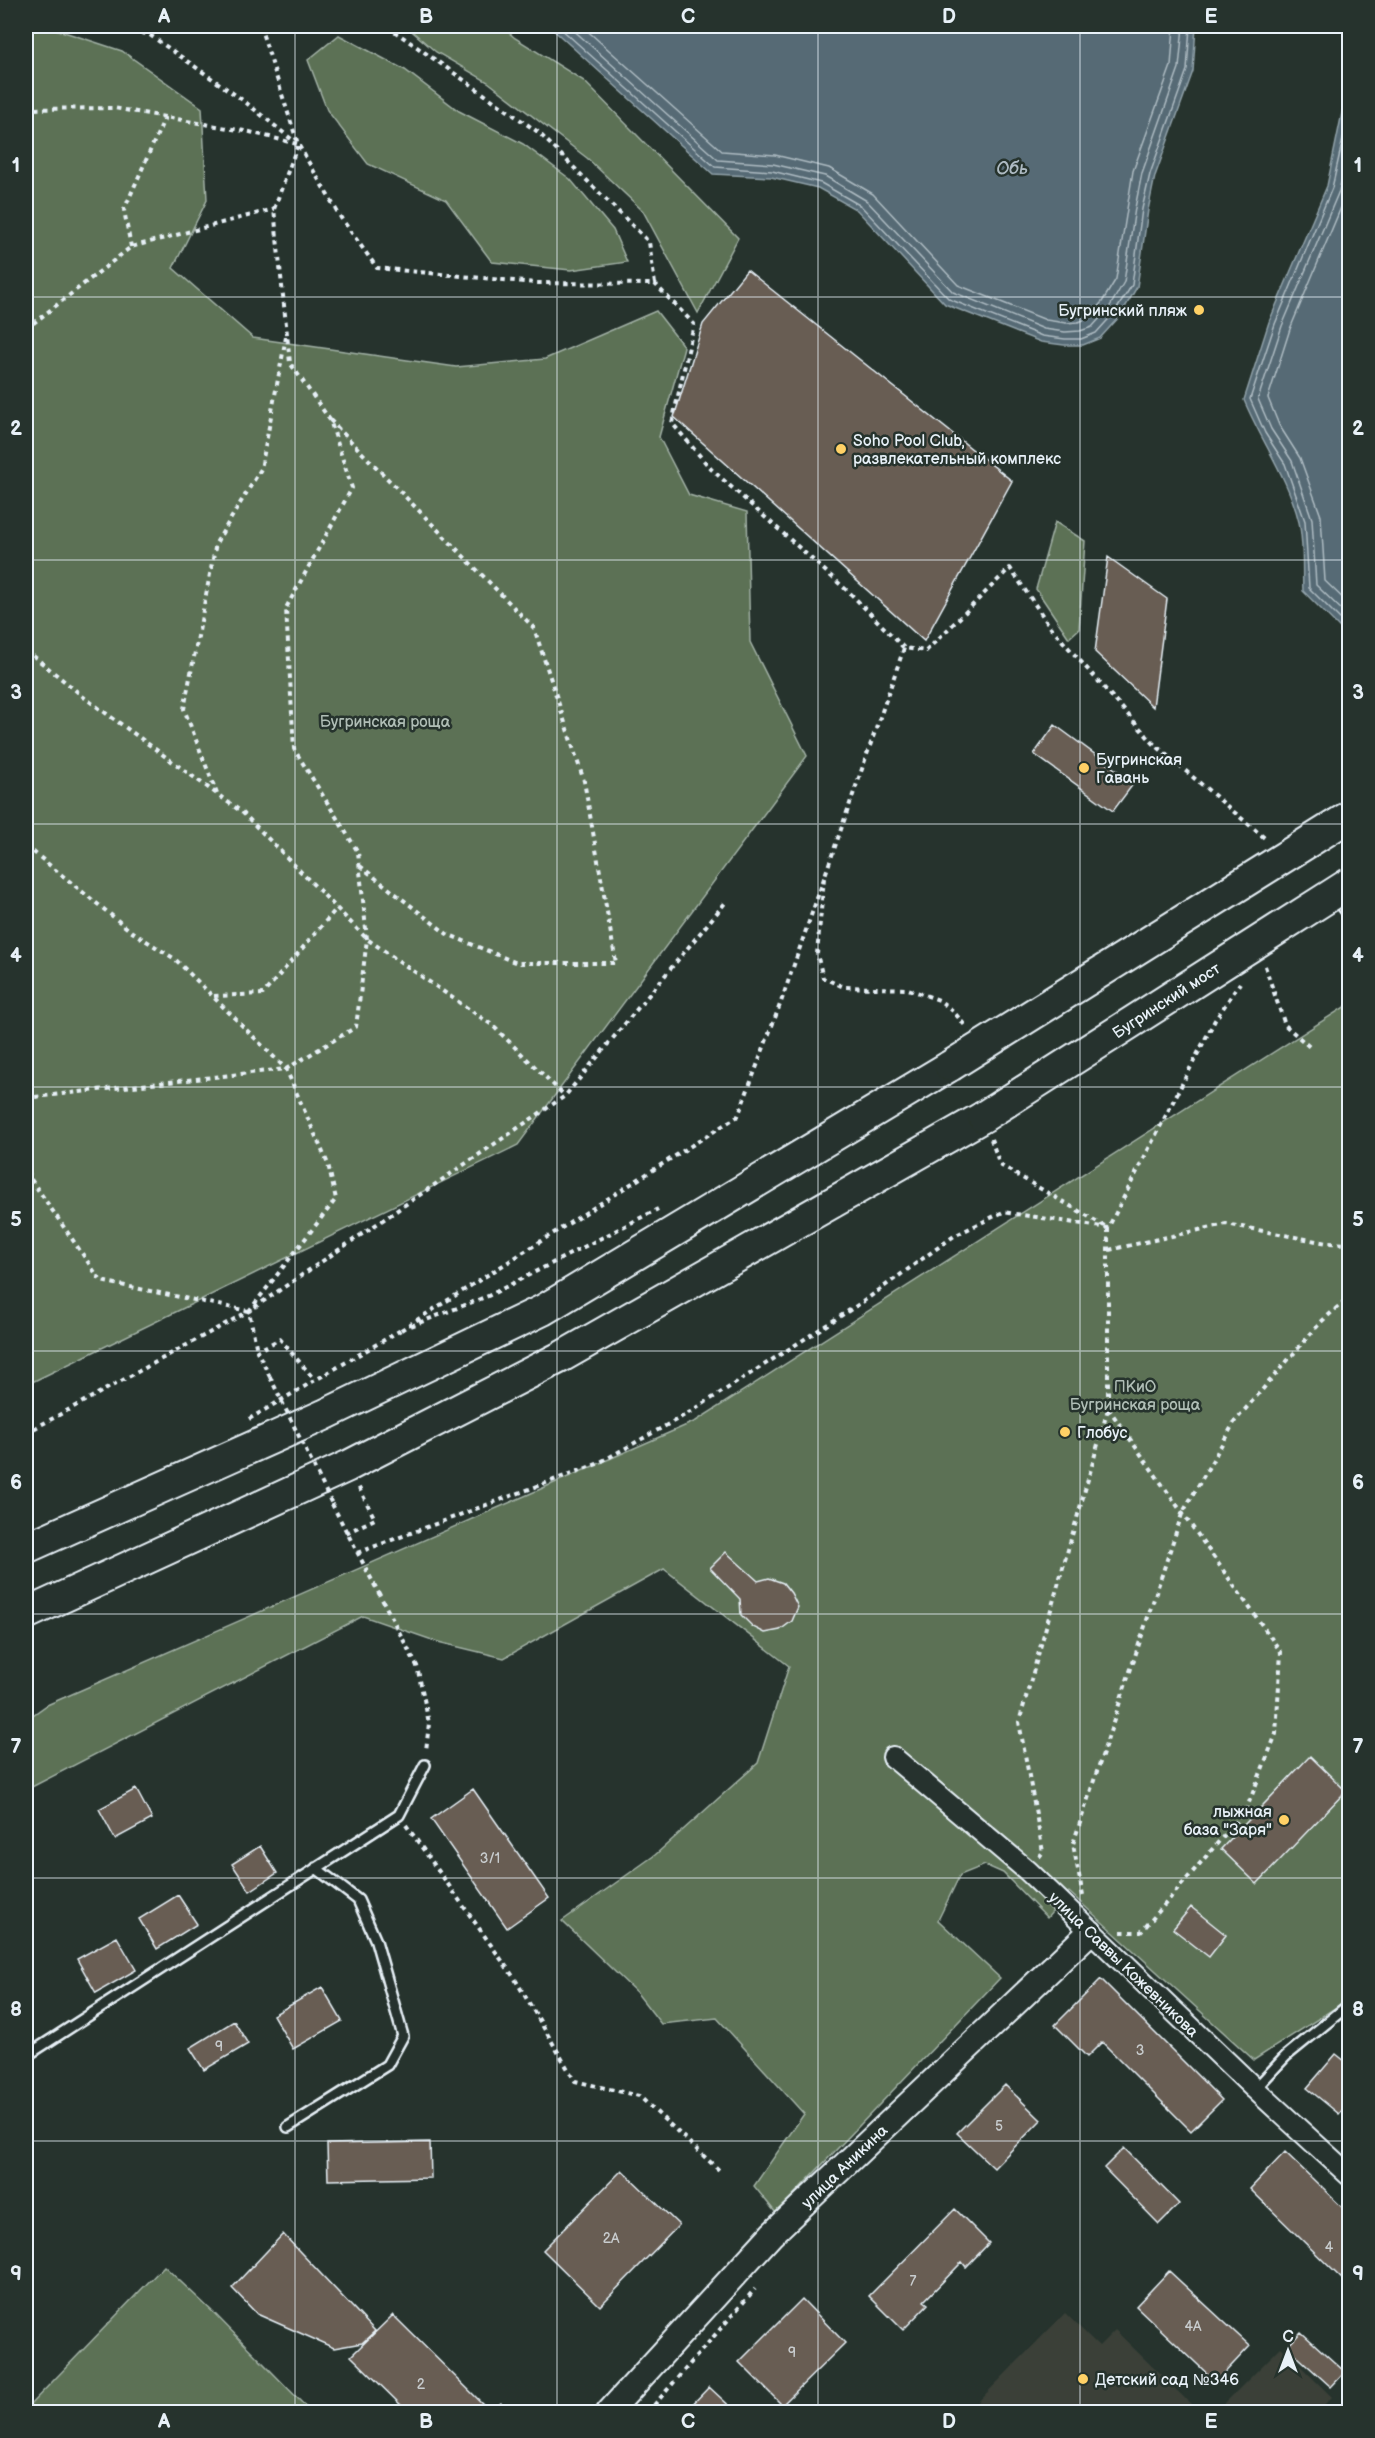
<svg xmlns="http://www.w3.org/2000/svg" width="1375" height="2438" font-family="'Balsamiq Sans',sans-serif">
  <rect width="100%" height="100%" fill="#26332d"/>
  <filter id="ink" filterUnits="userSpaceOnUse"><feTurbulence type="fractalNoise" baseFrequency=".0167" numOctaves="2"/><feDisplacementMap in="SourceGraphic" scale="12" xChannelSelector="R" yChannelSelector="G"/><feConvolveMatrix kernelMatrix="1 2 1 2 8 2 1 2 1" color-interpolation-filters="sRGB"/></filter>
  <g filter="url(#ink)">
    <path fill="#3a4038" d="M1065 2313 1099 2346 1115 2330 1199 2412H968Z
      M1281 2347 1332 2397 1317 2412H1216Z"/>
    <path fill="#5b7154" stroke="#a2b1a6" stroke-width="1.5" d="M26 26H46L122 51 202 108 207 200 173 268 253 338 456 367 545 359 656 311 684 347 659 437 689 495 747 512 750 642 807 756 518 1145 26 1385Z
      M406 26H501L515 38 584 81 738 238 698 313 643 211 587 158 488 82 436 52Z
      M339 35 405 70 459 111 523 144 570 179 613 230 627 262 571 270 492 262 446 200 368 164 327 110 308 60Z
      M1055 522 1085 541 1079 629 1069 638 1036 589Z
      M1349 1004V1999L1254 2060 1069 1892 1047 1918 1003 1873 985 1865 960 1875 938 1920 1000 1978 776 2213 754 2186 804 2114 717 2018 661 2024 637 1993 562 1921 655 1855 758 1763 789 1666 664 1569 504 1658 438 1642 363 1616 26 1790V1720L47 1705 696 1421Z
      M164 2266 215 2314 311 2412H26V2409Z"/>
    <path fill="#566b74" stroke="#90a1a9" stroke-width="1.5" d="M549 26H1196L1193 71 1155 176 1148 210 1137 287 1120 316 1100 338 1083 345H1064L1041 342 945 304 857 210 818 188 771 177 713 174Z
      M1349 79V637L1303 591C1302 569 1304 543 1299 522 1288 477 1261 441 1244 400L1269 322 1327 186Z"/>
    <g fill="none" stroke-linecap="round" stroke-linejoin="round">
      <path stroke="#aebbc3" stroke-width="1.5" d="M558 26 715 167 772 171 821 183 861 206 949 299 1042 336 1065 339H1081L1096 333 1115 312 1132 285 1142 209 1150 174 1187 70 1190 26
        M569 26 718 160 773 164 825 176 867 201 953 292 1044 329 1065 332 1080 331 1092 327 1109 308 1124 282 1135 208 1142 173 1179 68 1183 26
        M582 26 722 151 775 155 829 168 873 194 958 285 1046 320 1066 323 1078 322 1087 319 1102 302 1116 279 1133 171 1171 66 1174 26
        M1350 108 1332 188 1275 324 1250 399 1265 433 1285 464 1305 521 1309 588 1350 629
        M1350 143 1339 191 1282 326 1258 399 1271 429 1292 461 1312 519 1316 585 1350 618
        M1350 186 1290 329 1268 398 1279 425 1300 458 1321 516 1325 581 1350 605"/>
    </g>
    <path fill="#675d52" stroke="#e8f1f8" stroke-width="1.5" d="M747 270 1012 481 924 641 674 417 703 324Z
      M1108 557 1167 599 1153 707 1095 652Z
      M1055 725 1134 783 1113 811 1034 754Z
      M726 1552 758 1581 769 1578 783 1583 791 1593 798 1607 792 1621 780 1630 765 1633 753 1627 741 1615 740 1599 710 1568Z
      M1310 1756 1346 1791 1257 1884 1221 1849Z
      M136 1789 152 1819 115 1839 99 1809Z
      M473 1789 549 1898 507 1928 431 1819Z
      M260 1846 277 1873 250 1891 232 1864Z
      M178 1895 197 1924 157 1949 139 1919Z
      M1191 1907 1226 1935 1209 1957 1173 1929Z
      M117 1937 136 1970 96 1993 77 1959Z
      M1101 1979 1222 2100 1191 2131 1102 2042 1087 2057 1055 2025Z
      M322 1987 342 2021 293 2049 273 2015Z
      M234 2021 248 2044 204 2070 190 2048Z
      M1336 2054 1350 2065V2101L1339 2114 1307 2088Z
      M1005 2085 1041 2120 994 2168 957 2133Z
      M430 2142 431 2178 328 2180 327 2144Z
      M1124 2148 1179 2204 1159 2224 1104 2168Z
      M1285 2152 1350 2215V2279L1346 2283 1250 2189Z
      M622 2170 679 2225 600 2306 543 2250Z
      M955 2209 989 2243 966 2267 962 2262 924 2301 928 2304 903 2330 869 2296Z
      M283 2234 375 2331 362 2343 334 2348 257 2314 232 2288Z
      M1169 2271 1250 2346 1216 2382 1136 2306Z
      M802 2299 845 2343 782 2405 739 2362Z
      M393 2315 491 2412H408L351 2356Z
      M1301 2332 1345 2372 1331 2387 1287 2347Z
      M709 2387 736 2412H685Z
      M501 2403 511 2412H491Z"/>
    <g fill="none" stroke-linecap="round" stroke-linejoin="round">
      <defs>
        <path id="service" d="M1339 902 1350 916
          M26 2056 399 1815 425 1765
          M1255 2089 1286 2056 1350 2004
          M288 2127 387 2065 403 2036 376 1941 358 1900 316 1868"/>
        <path id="minor" d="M893 1757 1028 1871 1255 2089 1350 2176"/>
        <path id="tertiary" d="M609 2412 772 2234 1090 1932"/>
        <path id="primary" d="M26 1548 324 1415 543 1310 950 1066
          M26 1614 348 1466 561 1357 983 1117"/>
      </defs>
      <use href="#service" stroke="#e8f1f8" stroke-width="14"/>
      <use href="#minor" stroke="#e8f1f8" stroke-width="24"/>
      <use href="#tertiary" stroke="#e8f1f8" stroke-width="28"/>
      <use href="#primary" stroke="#e8f1f8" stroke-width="34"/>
      <path stroke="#e8f1f8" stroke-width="4" stroke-dasharray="4.5 4.5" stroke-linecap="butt" d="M115 26 150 35 244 101 295 142
        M260 26 298 144 341 218 377 268 535 283 655 284 694 324 672 423 711 469 851 594 904 648
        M387 26 538 132 649 242 655 284
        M26 109 114 108 250 132 297 144
        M131 247 124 210 165 117
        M26 329 131 247 274 209
        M330 420 534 628 584 781 616 963H517L447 934 360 866
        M26 650 85 698 243 813 367 939 492 1025 565 1096
        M217 794 184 709 216 543 261 469 286 337
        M26 846 132 932 175 959 286 1069 328 1164 336 1199 249 1311 257 1351
        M824 878 817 954 823 978 844 987 908 989 939 1000 953 1011 967 1028
        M1265 966 1285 1025 1312 1049
        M214 996 263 994 337 908
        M26 1098 286 1069 356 1027 367 939 358 852 294 749 286 608 352 488 330 420 290 363 274 209 298 144
        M991 1139 1000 1165 1108 1228V1408L1281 1652 1276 1734 1246 1810 1141 1932H1121
        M26 1153 30 1178 101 1281 248 1311
        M1109 1250 1226 1224 1327 1243 1350 1244
        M411 1326 488 1296 658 1209
        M401 1330 738 1116 781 1002 904 648 926 651 1010 568 1051 628 1154 744 1267 840
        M270 1377 257 1351 280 1339 314 1379
        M249 1419 401 1330
        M26 1433 249 1311 565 1096 725 903
        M332 1504 417 1666 429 1723 426 1751
        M346 1533 375 1519 358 1486
        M357 1553 597 1464 692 1411 864 1301 954 1236 1003 1212 1108 1228 1215 1020 1240 983
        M406 1825 515 1979 575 2081 639 2096 720 2171
        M1039 1857 1043 1852 1019 1722 1108 1409
        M1083 1896 1073 1844 1182 1514 1235 1421 1321 1322 1350 1296
        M648 2412 755 2289"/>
      <use href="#service" stroke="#26332d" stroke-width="9"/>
      <use href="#minor" stroke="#26332d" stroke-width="20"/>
      <use href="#tertiary" stroke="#26332d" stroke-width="24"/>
      <use href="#primary" stroke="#26332d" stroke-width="30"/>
      <defs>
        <path id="primary-bridge" d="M950 1066 1350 816
          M983 1117 1350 883"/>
      </defs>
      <use href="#primary-bridge" stroke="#e8f1f8" stroke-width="34" stroke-linecap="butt"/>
      <path stroke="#e8f1f8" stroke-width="4" stroke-dasharray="4.5 4.5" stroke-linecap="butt" d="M270 1377 332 1504"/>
      <use href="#primary-bridge" stroke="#26332d" stroke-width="30"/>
    </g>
  </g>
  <path fill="none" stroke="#e8f1f8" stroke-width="1.5" stroke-opacity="0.55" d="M295 26V2412M557 26V2412M818 26V2412M1080 26V2412M26 297H1350M26 560H1350M26 824H1350M26 1087H1350M26 1351H1350M26 1614H1350M26 1878H1350M26 2141H1350"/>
  <g fill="#ffd166" stroke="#26332d" stroke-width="2">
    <circle cx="1199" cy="310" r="6"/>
    <circle cx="841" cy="449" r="6"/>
    <circle cx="1084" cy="768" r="6"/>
    <circle cx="1065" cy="1432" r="6"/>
    <circle cx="1284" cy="1820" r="6"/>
    <circle cx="1083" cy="2379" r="6"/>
  </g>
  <g text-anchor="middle" stroke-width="5" stroke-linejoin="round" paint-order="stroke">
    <g font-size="14" fill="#c8ccce">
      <text x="490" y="1863">3/1</text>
      <text x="219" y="2051">9</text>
      <text x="1140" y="2055">3</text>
      <text x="999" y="2131">5</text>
      <text x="611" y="2243">2А</text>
      <text x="1329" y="2252">4</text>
      <text x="913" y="2286">7</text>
      <text x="1193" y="2331">4А</text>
      <text x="792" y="2357">9</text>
      <text x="421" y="2389">2</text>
    </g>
    <g font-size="16" fill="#e8f1f8" stroke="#26332d" text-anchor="start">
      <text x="1187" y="316" text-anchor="end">Бугринский пляж</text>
      <text x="853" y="446">Soho Pool Club,<tspan x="853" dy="18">развлекательный комплекс</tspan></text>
      <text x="1096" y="765">Бугринская<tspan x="1096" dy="18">Гавань</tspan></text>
      <text x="1077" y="1438">Глобус</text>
      <text x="1272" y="1817" text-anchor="end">лыжная<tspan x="1272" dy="18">база "Заря"</tspan></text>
      <text x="1095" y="2385">Детский сад №346</text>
    </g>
    <g font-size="16" fill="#b0beb6" stroke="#26332d">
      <text x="385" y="727">Бугринская роща</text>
      <text x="1135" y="1392">ПКиО<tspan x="1135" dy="18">Бугринская роща</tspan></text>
    </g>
    <g font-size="16" fill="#e8f1f8" stroke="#26332d">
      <text transform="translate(1166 1000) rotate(-33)" y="6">Бугринский мост</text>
      <text transform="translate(1124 1964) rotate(44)" y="6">улица Саввы Кожевникова</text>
      <text transform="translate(844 2166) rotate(-44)" y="6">улица Аникина</text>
    </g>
    <g font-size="18" font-style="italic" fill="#aebbc3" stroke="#26332d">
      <text x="1012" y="174">Обь</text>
    </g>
  </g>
  <rect width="1375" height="2438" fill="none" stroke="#26332d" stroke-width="66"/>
  <g transform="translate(1288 2351)" stroke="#26332d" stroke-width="4.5" paint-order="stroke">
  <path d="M0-4.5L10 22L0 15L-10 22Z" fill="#e8f1f8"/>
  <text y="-9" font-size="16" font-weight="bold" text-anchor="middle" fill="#e8f1f8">С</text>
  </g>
  <rect x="33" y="33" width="1309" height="2372" fill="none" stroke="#e8f1f8" stroke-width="2"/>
  <g font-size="20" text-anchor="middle" font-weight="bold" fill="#e8f1f8">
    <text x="164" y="23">A</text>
    <text x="426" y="23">B</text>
    <text x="688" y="23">C</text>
    <text x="949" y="23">D</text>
    <text x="1211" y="23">E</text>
    <text x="16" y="172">1</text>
    <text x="1358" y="172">1</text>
    <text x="16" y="435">2</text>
    <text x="1358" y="435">2</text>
    <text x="16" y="699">3</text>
    <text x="1358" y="699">3</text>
    <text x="16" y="962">4</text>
    <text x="1358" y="962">4</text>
    <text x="16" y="1226">5</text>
    <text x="1358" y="1226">5</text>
    <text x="16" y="1489">6</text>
    <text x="1358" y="1489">6</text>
    <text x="16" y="1753">7</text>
    <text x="1358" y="1753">7</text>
    <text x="16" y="2016">8</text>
    <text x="1358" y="2016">8</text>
    <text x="16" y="2280">9</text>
    <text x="1358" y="2280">9</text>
    <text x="164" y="2428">A</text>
    <text x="426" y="2428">B</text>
    <text x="688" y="2428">C</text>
    <text x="949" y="2428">D</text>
    <text x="1211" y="2428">E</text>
  </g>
</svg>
